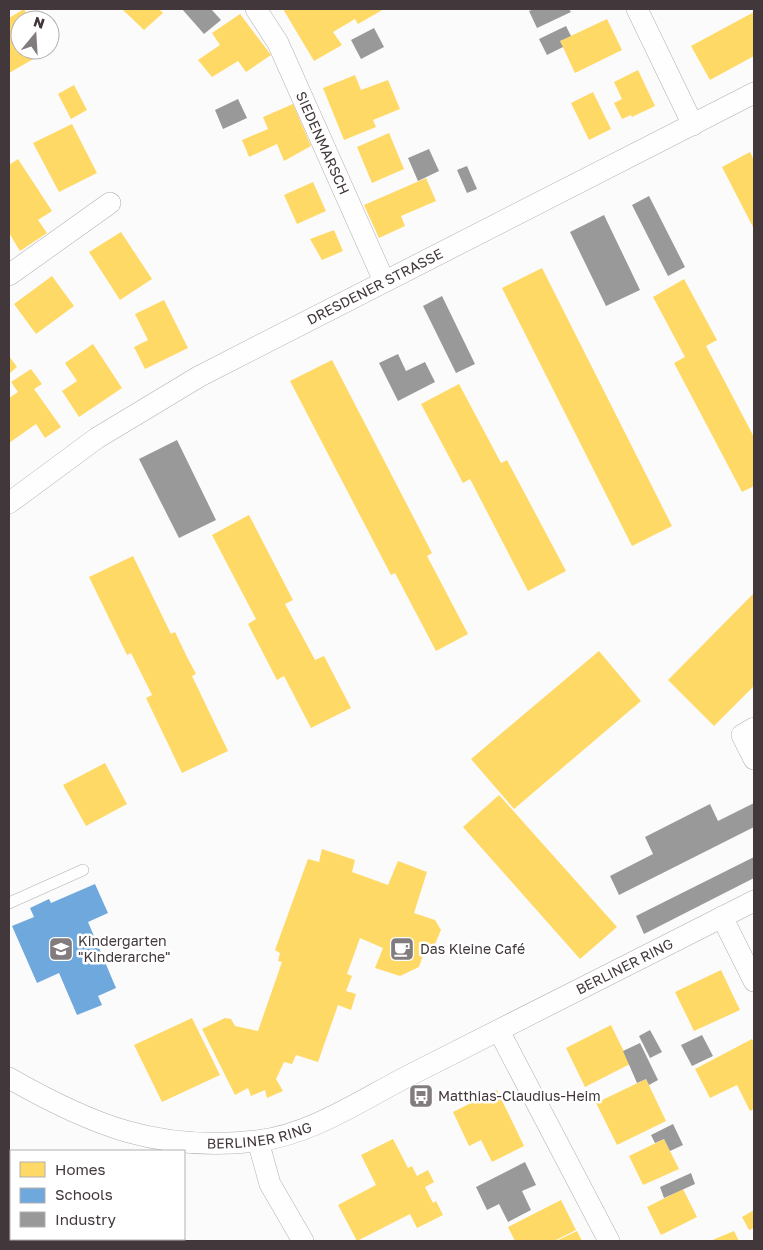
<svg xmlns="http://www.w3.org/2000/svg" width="763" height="1250" font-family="'Golos Text',sans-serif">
  <rect width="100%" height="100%" fill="#fbfbfb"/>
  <path fill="#ffd966" d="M24 9 30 20H20V50H49L9 73V18Z
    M122 9H159L163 13 144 30Z
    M283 9H384L358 24 355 19 333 32 342 45 314 61Z
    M754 12V56L710 80 691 46Z
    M240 14 271 55 246 72 238 61 212 77 198 60 220 45 212 33Z
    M607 19 622 50 575 73 560 41Z
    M638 70 655 106 632 117 631 115 622 119 614 103 622 99 614 82Z
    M355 75 361 90 388 80 400 109 373 120 376 127 344 140 323 88Z
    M74 85 87 110 71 119 58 94Z
    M593 92 611 129 589 140 571 103Z
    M293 104 311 146 284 161 277 144 249 157 242 140 268 129 263 117Z
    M72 124 97 173 59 192 33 143Z
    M389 133 404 169 372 183 357 147Z
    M750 152 754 160V229L722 167Z
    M18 159 52 211 38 220 47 233 20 251 9 233V165Z
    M426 178 436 201 401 216 405 226 379 238 364 205Z
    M313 182 326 211 297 224 284 195Z
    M334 230 343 251 322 260 310 239Z
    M121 232 152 279 120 300 89 252Z
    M542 268 672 526 632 546 502 288Z
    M52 276 74 306 36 334 14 304Z
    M684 279 717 340 706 346 754 437V486L742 492 674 363 685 357 653 297Z
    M164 300 188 348 145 369 134 347 148 340 135 314Z
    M93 344 122 388 79 417 62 391 77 381 65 363Z
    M9 356 17 367 9 374Z
    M332 360 432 553 427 556 468 634 436 651 395 573 391 575 290 381Z
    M31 369 42 384 34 389 61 427 45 438 36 424 9 443V398L18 392 11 382Z
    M459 384 501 463 507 460 566 571 528 591 470 479 463 483 421 404Z
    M249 515 293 600 285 604 315 660 324 656 351 708 311 728 284 676 277 680 248 624 256 619 212 535Z
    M133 556 171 634 175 632 186 655 196 674 192 676 228 751 182 773 146 698 152 695 131 653 127 655 89 577Z
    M754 593V686L714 726 668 680Z
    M599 651 641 701 514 809 471 759Z
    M105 763 127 804 86 826 63 785Z
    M499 795 617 927 580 959 463 827Z
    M322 849 355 860 352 872 388 885 398 861 427 872 414 913 435 920 441 930 435 944 425 949 419 967 400 976 375 968 383 948 360 938 347 974 352 976 346 991 356 994 351 1010 338 1005 318 1062 296 1055 292 1064 284 1062 276 1079 283 1091 267 1098 265 1090 251 1096 248 1088 235 1095 202 1029 225 1018 231 1019 235 1026 258 1031 282 962 278 961 280 953 275 950 308 859 319 862Z
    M721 970 740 1010 694 1031 675 992Z
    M192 1018 220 1075 162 1102 134 1045Z
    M611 1025 630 1064 585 1087 566 1048Z
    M752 1039 754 1043V1109L750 1111 737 1085 710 1098 695 1069Z
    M646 1079 666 1121 617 1145 596 1103Z
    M497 1090 524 1146 492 1162 481 1140 469 1146 453 1112Z
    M393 1139 408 1168 412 1166 417 1176 428 1170 434 1182 425 1187 433 1203 436 1201 443 1215 417 1228 410 1214 357 1241 338 1205 376 1185 361 1155Z
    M664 1139 679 1169 643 1185 629 1156Z
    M683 1189 697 1217 661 1235 647 1207Z
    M561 1200 576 1230 554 1241H515L508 1227Z
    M754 1210V1228L749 1230 742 1217Z
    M577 1231 582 1241H556Z
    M734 1231 739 1241H710Z
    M48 1239H108L111 1241H50Z"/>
  <path fill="#6fa8dc" d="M95 884 108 913 88 922 116 988 98 996 102 1005 77 1015 59 973 37 983 12 926 34 917 30 908 49 899 51 903Z"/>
  <path fill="#999" d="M182 9H211L221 20 204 34Z
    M534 9H569L571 12 537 28 529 11Z
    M566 26 571 36 560 41 563 47 547 55 539 39Z
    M374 28 384 47 361 59 351 40Z
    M238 99 247 118 223 129 215 110Z
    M429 149 439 171 418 181 408 158Z
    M467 166 477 189 467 193 457 170Z
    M649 196 685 267 668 276 632 205Z
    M604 215 640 290 606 306 570 232Z
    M442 296 475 364 456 373 423 306Z
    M398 354 406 371 425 362 435 382 398 401 379 363Z
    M177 440 216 520 179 538 139 459Z
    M754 803V827L619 895 610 876 653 854 645 837 710 804 718 821Z
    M754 857V878L644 934 636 916Z
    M650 1030 662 1052 650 1058 639 1036Z
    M702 1035 713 1056 692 1066 681 1045Z
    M640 1043 658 1080 649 1085 646 1079 637 1083 623 1051Z
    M673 1124 683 1145 670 1151 664 1139 655 1143 651 1135Z
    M525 1162 536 1185 522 1191 531 1210 508 1222 499 1204 487 1210 476 1187Z
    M9 1167 11 1169V1225L9 1223Z
    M691 1173 695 1184 664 1198 660 1187Z"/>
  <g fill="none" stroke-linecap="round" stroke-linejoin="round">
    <defs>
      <path id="service" d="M9 903 83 870"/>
      <g id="minor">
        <path id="s1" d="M256 9 278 43 384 281"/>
        <path d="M637 9 693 125"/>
        <path d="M9 275 110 203"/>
        <path id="s2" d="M9 503 97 438 200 376 754 93"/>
        <path d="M754 728 742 735 754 759"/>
        <path d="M722 917 754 981"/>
        <path d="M499 1031 609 1241"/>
        <path id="s3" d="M9 1078C93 1126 158 1152 257 1141 314 1134 364 1098 414 1073 527 1015 641 959 754 901"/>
        <path d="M258 1141 270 1184 303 1241"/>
      </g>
    </defs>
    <use href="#service" stroke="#b4afb1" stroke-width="12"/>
    <use href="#minor" stroke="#b4afb1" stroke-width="22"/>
    <use href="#service" stroke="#fefefe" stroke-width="11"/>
    <use href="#minor" stroke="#fefefe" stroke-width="21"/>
  </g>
  <defs>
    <symbol id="school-square" viewBox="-11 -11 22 22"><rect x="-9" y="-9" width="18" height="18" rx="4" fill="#837c7e" stroke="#fff"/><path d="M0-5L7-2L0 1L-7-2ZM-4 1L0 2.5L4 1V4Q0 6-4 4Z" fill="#fff"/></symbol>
    <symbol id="cafe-square" viewBox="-11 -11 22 22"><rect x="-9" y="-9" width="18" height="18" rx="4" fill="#837c7e" stroke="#fff"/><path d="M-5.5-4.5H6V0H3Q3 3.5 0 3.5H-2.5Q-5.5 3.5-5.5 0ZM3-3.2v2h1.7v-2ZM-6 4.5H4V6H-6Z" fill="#fff"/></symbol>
    <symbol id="bus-square" viewBox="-11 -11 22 22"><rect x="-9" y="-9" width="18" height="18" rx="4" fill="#837c7e" stroke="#fff"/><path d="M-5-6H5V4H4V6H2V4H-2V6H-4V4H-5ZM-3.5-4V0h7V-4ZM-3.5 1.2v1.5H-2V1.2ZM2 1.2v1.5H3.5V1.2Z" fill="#fff"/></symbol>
  </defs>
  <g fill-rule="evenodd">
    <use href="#school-square" x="47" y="935" width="28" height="28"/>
    <use href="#cafe-square" x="388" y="935" width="28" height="28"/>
    <use href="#bus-square" x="407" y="1082" width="28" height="28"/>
  </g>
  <g text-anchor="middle" stroke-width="5" stroke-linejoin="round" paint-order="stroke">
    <g font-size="14" fill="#42373a" stroke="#fff">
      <text dy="5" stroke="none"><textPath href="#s1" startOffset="150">SIEDENMARSCH</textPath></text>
      <text dy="5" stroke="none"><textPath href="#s2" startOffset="426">DRESDENER STRASSE</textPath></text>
      <text dy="5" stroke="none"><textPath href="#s3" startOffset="669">BERLINER RING</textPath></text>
      <text dy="5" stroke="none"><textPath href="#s3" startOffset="264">BERLINER RING</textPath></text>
    </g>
    <g font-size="14" fill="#42373a" stroke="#fff" text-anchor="start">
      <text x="78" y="946">Kindergarten<tspan x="78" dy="16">"Kinderarche"</tspan></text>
      <text x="420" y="954">Das Kleine Café</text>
      <text x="438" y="1101">Matthias-Claudius-Heim</text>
    </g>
  </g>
  <rect width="763" height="1250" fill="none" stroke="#42373a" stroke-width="20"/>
  <rect x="10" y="1150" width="175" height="90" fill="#ffffff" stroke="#b3afb0"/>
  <rect x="20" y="1162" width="25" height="15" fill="#ffd966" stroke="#b3afb0"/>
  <text x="55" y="1175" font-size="15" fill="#42373a">Homes</text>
  <rect x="20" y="1188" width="25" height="15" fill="#6fa8dc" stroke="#b3afb0"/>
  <text x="55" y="1200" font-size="15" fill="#42373a">Schools</text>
  <rect x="20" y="1212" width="25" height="15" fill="#999999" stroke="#b3afb0"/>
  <text x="55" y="1225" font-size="15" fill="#42373a">Industry</text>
  <g transform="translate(35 35) rotate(18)"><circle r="24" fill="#ffffff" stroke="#b3afb0"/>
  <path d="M0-4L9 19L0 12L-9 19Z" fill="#837c7e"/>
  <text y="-8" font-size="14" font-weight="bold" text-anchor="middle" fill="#42373a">N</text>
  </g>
</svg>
